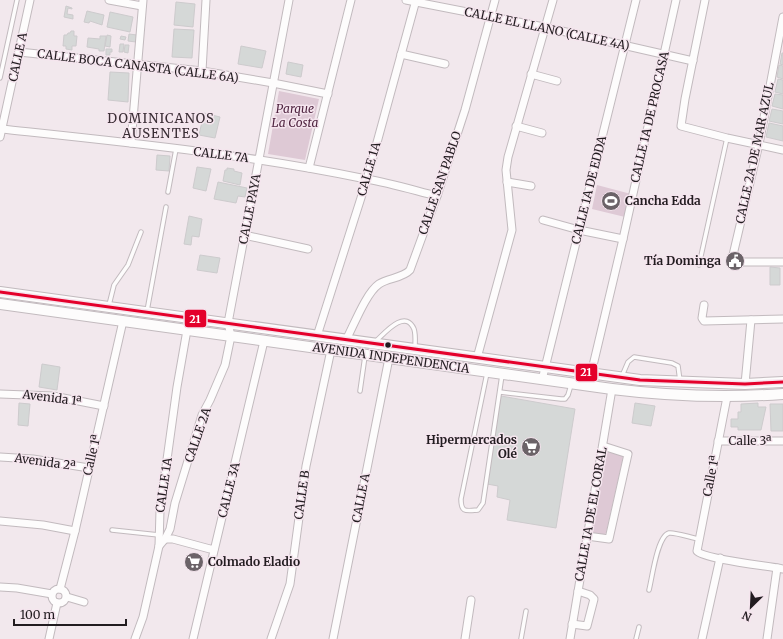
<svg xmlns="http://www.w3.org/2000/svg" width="783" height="639" font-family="Merriweather,serif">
<rect width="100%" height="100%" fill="#f2e8ed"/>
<g fill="#dec9d5">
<path d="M279,91l40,8 -14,61 -37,-6z"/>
<path d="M597,185l34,9 -6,23 -33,-8z"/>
<path d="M606,450l16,5 1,3 -17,75 -2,2h-9l-3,-5z"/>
</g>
<g fill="#d5d8d7" stroke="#cdcbcd">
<path d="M176,2l19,2 -2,23 -19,-2z"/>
<path d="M66,6l6,2v1l-4,-1 -1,6 6,1v4l-9,-2z"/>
<path d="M87,11l17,4 -2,10 -12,-4 -1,2 -5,-1z"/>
<path d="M110,12l23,5 -3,15 -23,-5z"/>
<path d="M174,29l20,1 -2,28 -20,-1z"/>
<path d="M71,31h3v5h3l-1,10h-4v4l-6,-1v-3h-3l1,-11h3l1,-2h2z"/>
<path d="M129,34l8,1 -1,7 -8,-1z"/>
<path d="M107,35l4,1 -1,11 -5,-1z"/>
<path d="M100,36h6l-2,15h-5v-2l-12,-2 1,-9 12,1z"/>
<path d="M121,36l5,1 -1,3 -5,-1z"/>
<path d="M120,44h4l-1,8h-4z"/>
<path d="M125,45h4l-1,8 -4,-1z"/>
<path d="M241,46l25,5 -4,17 -24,-4z"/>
<path d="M106,49h6v3h-2v3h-4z"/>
<path d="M782,53h1v12l-3,-1z"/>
<path d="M288,62l15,3 -2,12 -15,-3z"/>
<path d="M779,65l4,1v13l-6,-2z"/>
<path d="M110,72l19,1 -1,29 -20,-2z"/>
<path d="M778,79l5,1v14l-8,-2z"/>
<path d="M775,94l8,1v14l-11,-3z"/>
<path d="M772,109l11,2v13l-14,-3z"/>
<path d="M204,113l16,4 -5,21 -16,-3z"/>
<path d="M769,123l14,3v15l-17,-4z"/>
<path d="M157,155l13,1 -1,15 -13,-1z"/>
<path d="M197,167l14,2 -5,22 -13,-3z"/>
<path d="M227,168l7,1v2l8,2 -2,12 -17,-4 2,-11h2z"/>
<path d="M218,182l29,6 -2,9 -7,-1 -2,7 -22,-4z"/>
<path d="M189,216l13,3 -3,18 -7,-1 -1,9 -7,-1z"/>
<path d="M200,255l20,3 -3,15 -20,-3z"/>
<path d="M770,267l10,1v17h-10z"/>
<path d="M42,364l18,3 -3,23 -18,-3z"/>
<path d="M501,396l74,13 -19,119 -49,-8 3,-20 -13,-3 1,-11 -11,-2z"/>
<path d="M19,403l11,1 -2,22 -10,-1z"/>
<path d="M635,403l20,3 -4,20 -19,-3z"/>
<path d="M758,403v4h8l-5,23h-23v-3h-7v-8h7v-7h3v-8z"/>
<path d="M770,404h13v27h-12z"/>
</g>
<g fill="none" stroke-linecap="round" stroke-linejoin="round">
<defs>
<g id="lane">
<path d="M0,78l17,-78"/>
<path d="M168,192l8,-43"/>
<path d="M699,265l28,-127"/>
<path d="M109,305l5,-20 14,-20 13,-33"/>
<path d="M147,311l19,-104"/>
<path d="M376,341c8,-7 29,-33 38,-12 2,6 1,14 1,20"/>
<path d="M487,373l-26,126c0,14 5,12 17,11l5,-7 19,-128"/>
<path d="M622,376l6,-14 6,-5 38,6 6,3 2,15"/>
<path d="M360,391l5,-35"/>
<path d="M500,392l61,7h4l3,-4 3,-10"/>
<path d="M112,530l47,5"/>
<path d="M649,590c3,-11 8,-54 20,-57 6,-1 23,5 30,6"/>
<path d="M521,639l5,-28"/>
<path d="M636,639l3,-12"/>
</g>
<g id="street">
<path d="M109,0l33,6"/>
<path d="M406,0l138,27 149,34"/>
<path d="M705,0l-20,99 -4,27 46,12 56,12"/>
<path d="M783,17l-24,127 -26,111 2,6 3,1h45"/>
<path d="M19,52l183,19 71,12 55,11"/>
<path d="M401,54l44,10"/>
<path d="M202,71l4,-71"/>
<path d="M531,74l26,7"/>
<path d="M516,126l26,7"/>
<path d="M2,129c122,13 244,25 364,50 24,4 47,11 71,17"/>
<path d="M0,137l30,-137"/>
<path d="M131,143l12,-143"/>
<path d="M309,168l42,-168"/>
<path d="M507,182l24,4"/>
<path d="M543,220l36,10 44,9"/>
<path d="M244,235l64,14"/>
<path d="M704,305l-2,13 2,3 79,-2"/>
<path d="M317,336l50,-157 49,-179"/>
<path d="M346,340c8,-15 20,-47 33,-56 9,-6 24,-6 31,-14l27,-74 28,-86 30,-110"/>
<path d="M477,358l35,-128 -6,-60 2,-13 45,-157"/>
<path d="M591,374l32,-135 53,-239"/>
<path d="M542,380l94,-380"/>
<path d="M745,384l6,-64"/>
<path d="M0,394l53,2 51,10"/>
<path d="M727,397l-30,154c6,8 72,15 86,18"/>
<path d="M718,441h65"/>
<path d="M0,457l33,2 56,9"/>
<path d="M0,521l43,4 32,6"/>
<path d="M587,536l22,3 19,-85 -25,-8"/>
<path d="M165,539h8l37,10h4"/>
<path d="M159,546l6,-7 5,-10 5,-26 27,-88 8,-15 15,-35 6,-29 -3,-13 61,-323"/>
<path d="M0,587l17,1 35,6"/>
<circle cx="59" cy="596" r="7"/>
<path d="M60,589l15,-58 48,-210"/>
<path d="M67,597l17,5"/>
<path d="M572,624l15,2 7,-27 -4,-4 -12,-4"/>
<path d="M49,639l8,-36"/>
<path d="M135,639l8,-22 16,-71 1,-36 17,-123 10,-57"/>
<path d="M193,639l71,-298"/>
<path d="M271,639l19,-55 16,-118 25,-116"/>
<path d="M333,639l56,-281"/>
<path d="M465,639l6,-39"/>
<path d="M570,639l42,-250"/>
<path d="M702,639l18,-81"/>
<path d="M767,639l10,-71"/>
</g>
<g id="secondary">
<path d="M0,292l640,88 105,4 38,-2"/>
<path d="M0,304l612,85c57,7 114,9 171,5"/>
</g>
</defs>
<use href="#lane" stroke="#c2babe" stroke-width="5.5"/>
<use href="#street" stroke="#c2babe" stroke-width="9"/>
<use href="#secondary" stroke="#c2babe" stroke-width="12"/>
<use href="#lane" stroke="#fdfcfc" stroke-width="3.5"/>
<use href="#street" stroke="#fdfcfc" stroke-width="7"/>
<use href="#secondary" stroke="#fdfcfc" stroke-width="10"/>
<defs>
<path id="bus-1" d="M0,292l640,88 105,4 38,-2"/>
</defs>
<use href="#bus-1" stroke="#f5e5ee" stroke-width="6"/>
<use href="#bus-1" stroke="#e4002b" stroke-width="3"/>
</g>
<defs>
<symbol id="stadium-disc" viewBox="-11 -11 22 22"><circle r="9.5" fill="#6b6368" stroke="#f5e5ee"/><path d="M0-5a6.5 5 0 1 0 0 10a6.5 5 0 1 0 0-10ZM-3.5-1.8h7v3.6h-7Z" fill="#fff"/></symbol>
<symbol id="civic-disc" viewBox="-11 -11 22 22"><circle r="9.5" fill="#6b6368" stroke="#f5e5ee"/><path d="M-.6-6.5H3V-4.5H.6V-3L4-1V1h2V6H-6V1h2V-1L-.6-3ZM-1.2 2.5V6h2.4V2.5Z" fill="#fff"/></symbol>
<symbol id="supermarket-disc" viewBox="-11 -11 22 22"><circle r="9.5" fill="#6b6368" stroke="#f5e5ee"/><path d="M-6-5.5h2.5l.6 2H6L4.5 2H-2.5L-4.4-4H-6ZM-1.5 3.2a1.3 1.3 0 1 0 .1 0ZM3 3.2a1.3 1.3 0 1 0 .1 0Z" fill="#fff"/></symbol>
</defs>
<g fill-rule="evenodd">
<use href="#stadium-disc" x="600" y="190" width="22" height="22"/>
<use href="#civic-disc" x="724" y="250" width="22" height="22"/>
<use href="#supermarket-disc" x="520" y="436" width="22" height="22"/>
<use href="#supermarket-disc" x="183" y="551" width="22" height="22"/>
</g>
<circle fill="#221c20" stroke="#f5e5ee" stroke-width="1.5" cx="388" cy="345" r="3.5"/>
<g text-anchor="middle" stroke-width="3" stroke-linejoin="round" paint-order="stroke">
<g font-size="12" fill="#221c20" stroke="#f5e5ee">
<text transform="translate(547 29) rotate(12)" y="4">CALLE EL LLANO (CALLE 4A)</text>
<text transform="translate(18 57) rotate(-78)" y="4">CALLE A</text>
<text transform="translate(138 66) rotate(7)" y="4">CALLE BOCA CANASTA (CALLE 6A)</text>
<text transform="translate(650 117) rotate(-77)" y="4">CALLE 1A DE PROCASA</text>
<text transform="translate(755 153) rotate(-78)" y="4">CALLE 2A DE MAR AZUL</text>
<text transform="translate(221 155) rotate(7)" y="4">CALLE 7A</text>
<text transform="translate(369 169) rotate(-74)" y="4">CALLE 1A</text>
<text transform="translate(440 183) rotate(-71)" y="4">CALLE SAN PABLO</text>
<text transform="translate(589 190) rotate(-76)" y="4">CALLE 1A DE EDDA</text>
<text transform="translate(250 209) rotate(-79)" y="4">CALLE PAYA</text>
<text transform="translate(391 358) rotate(8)" y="4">AVENIDA INDEPENDENCIA</text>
<text transform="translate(52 398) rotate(7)" y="4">Avenida 1ª</text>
<text transform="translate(198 435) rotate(-71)" y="4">CALLE 2A</text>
<text x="750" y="445">Calle 3ª</text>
<text transform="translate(92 455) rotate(-77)" y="4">Calle 1ª</text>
<text transform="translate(45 462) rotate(8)" y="4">Avenida 2ª</text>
<text transform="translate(711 476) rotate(-79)" y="4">Calle 1ª</text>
<text transform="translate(164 485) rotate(-82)" y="4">CALLE 1A</text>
<text transform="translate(229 490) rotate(-76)" y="4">CALLE 3A</text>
<text transform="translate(302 495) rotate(-82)" y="4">CALLE B</text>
<text transform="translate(361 498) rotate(-79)" y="4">CALLE A</text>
<text transform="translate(591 514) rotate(-80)" y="4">CALLE 1A DE EL CORAL</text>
</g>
<g font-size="12" font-style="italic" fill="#502541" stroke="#f5e5ee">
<text x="295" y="113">Parque<tspan x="295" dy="14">La Costa</tspan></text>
</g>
<g font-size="12" font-weight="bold" fill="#221c20" stroke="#f5e5ee" text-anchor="start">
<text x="625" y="205">Cancha Edda</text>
<text x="721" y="265" text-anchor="end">Tía Dominga</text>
<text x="517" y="444" text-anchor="end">Hipermercados<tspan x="517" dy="14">Olé</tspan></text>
<text x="208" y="566">Colmado Eladio</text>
</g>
<g font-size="13" letter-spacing="1" fill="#392d34" stroke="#f5e5ee">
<text x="161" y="123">DOMINICANOS<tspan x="161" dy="15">AUSENTES</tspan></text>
</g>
</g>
<g stroke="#f5e5ee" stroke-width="1.5">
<rect x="184" y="309" width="23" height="19" rx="4" fill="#e4002b"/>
<rect x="575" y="363" width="23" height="19" rx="4" fill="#e4002b"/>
</g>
<g font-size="11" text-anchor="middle" font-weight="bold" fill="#fff">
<text x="195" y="323">21</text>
<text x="586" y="376">21</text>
</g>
<g transform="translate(751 607) rotate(204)" stroke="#f5e5ee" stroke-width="3" paint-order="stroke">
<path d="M0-3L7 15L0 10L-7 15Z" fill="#221c20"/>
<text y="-6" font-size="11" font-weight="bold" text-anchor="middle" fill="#221c20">N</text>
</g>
<path d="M14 619v6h112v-6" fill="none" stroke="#221c20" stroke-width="2"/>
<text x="20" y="619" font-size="12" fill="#221c20" stroke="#f5e5ee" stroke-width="3" paint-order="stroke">100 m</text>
</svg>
